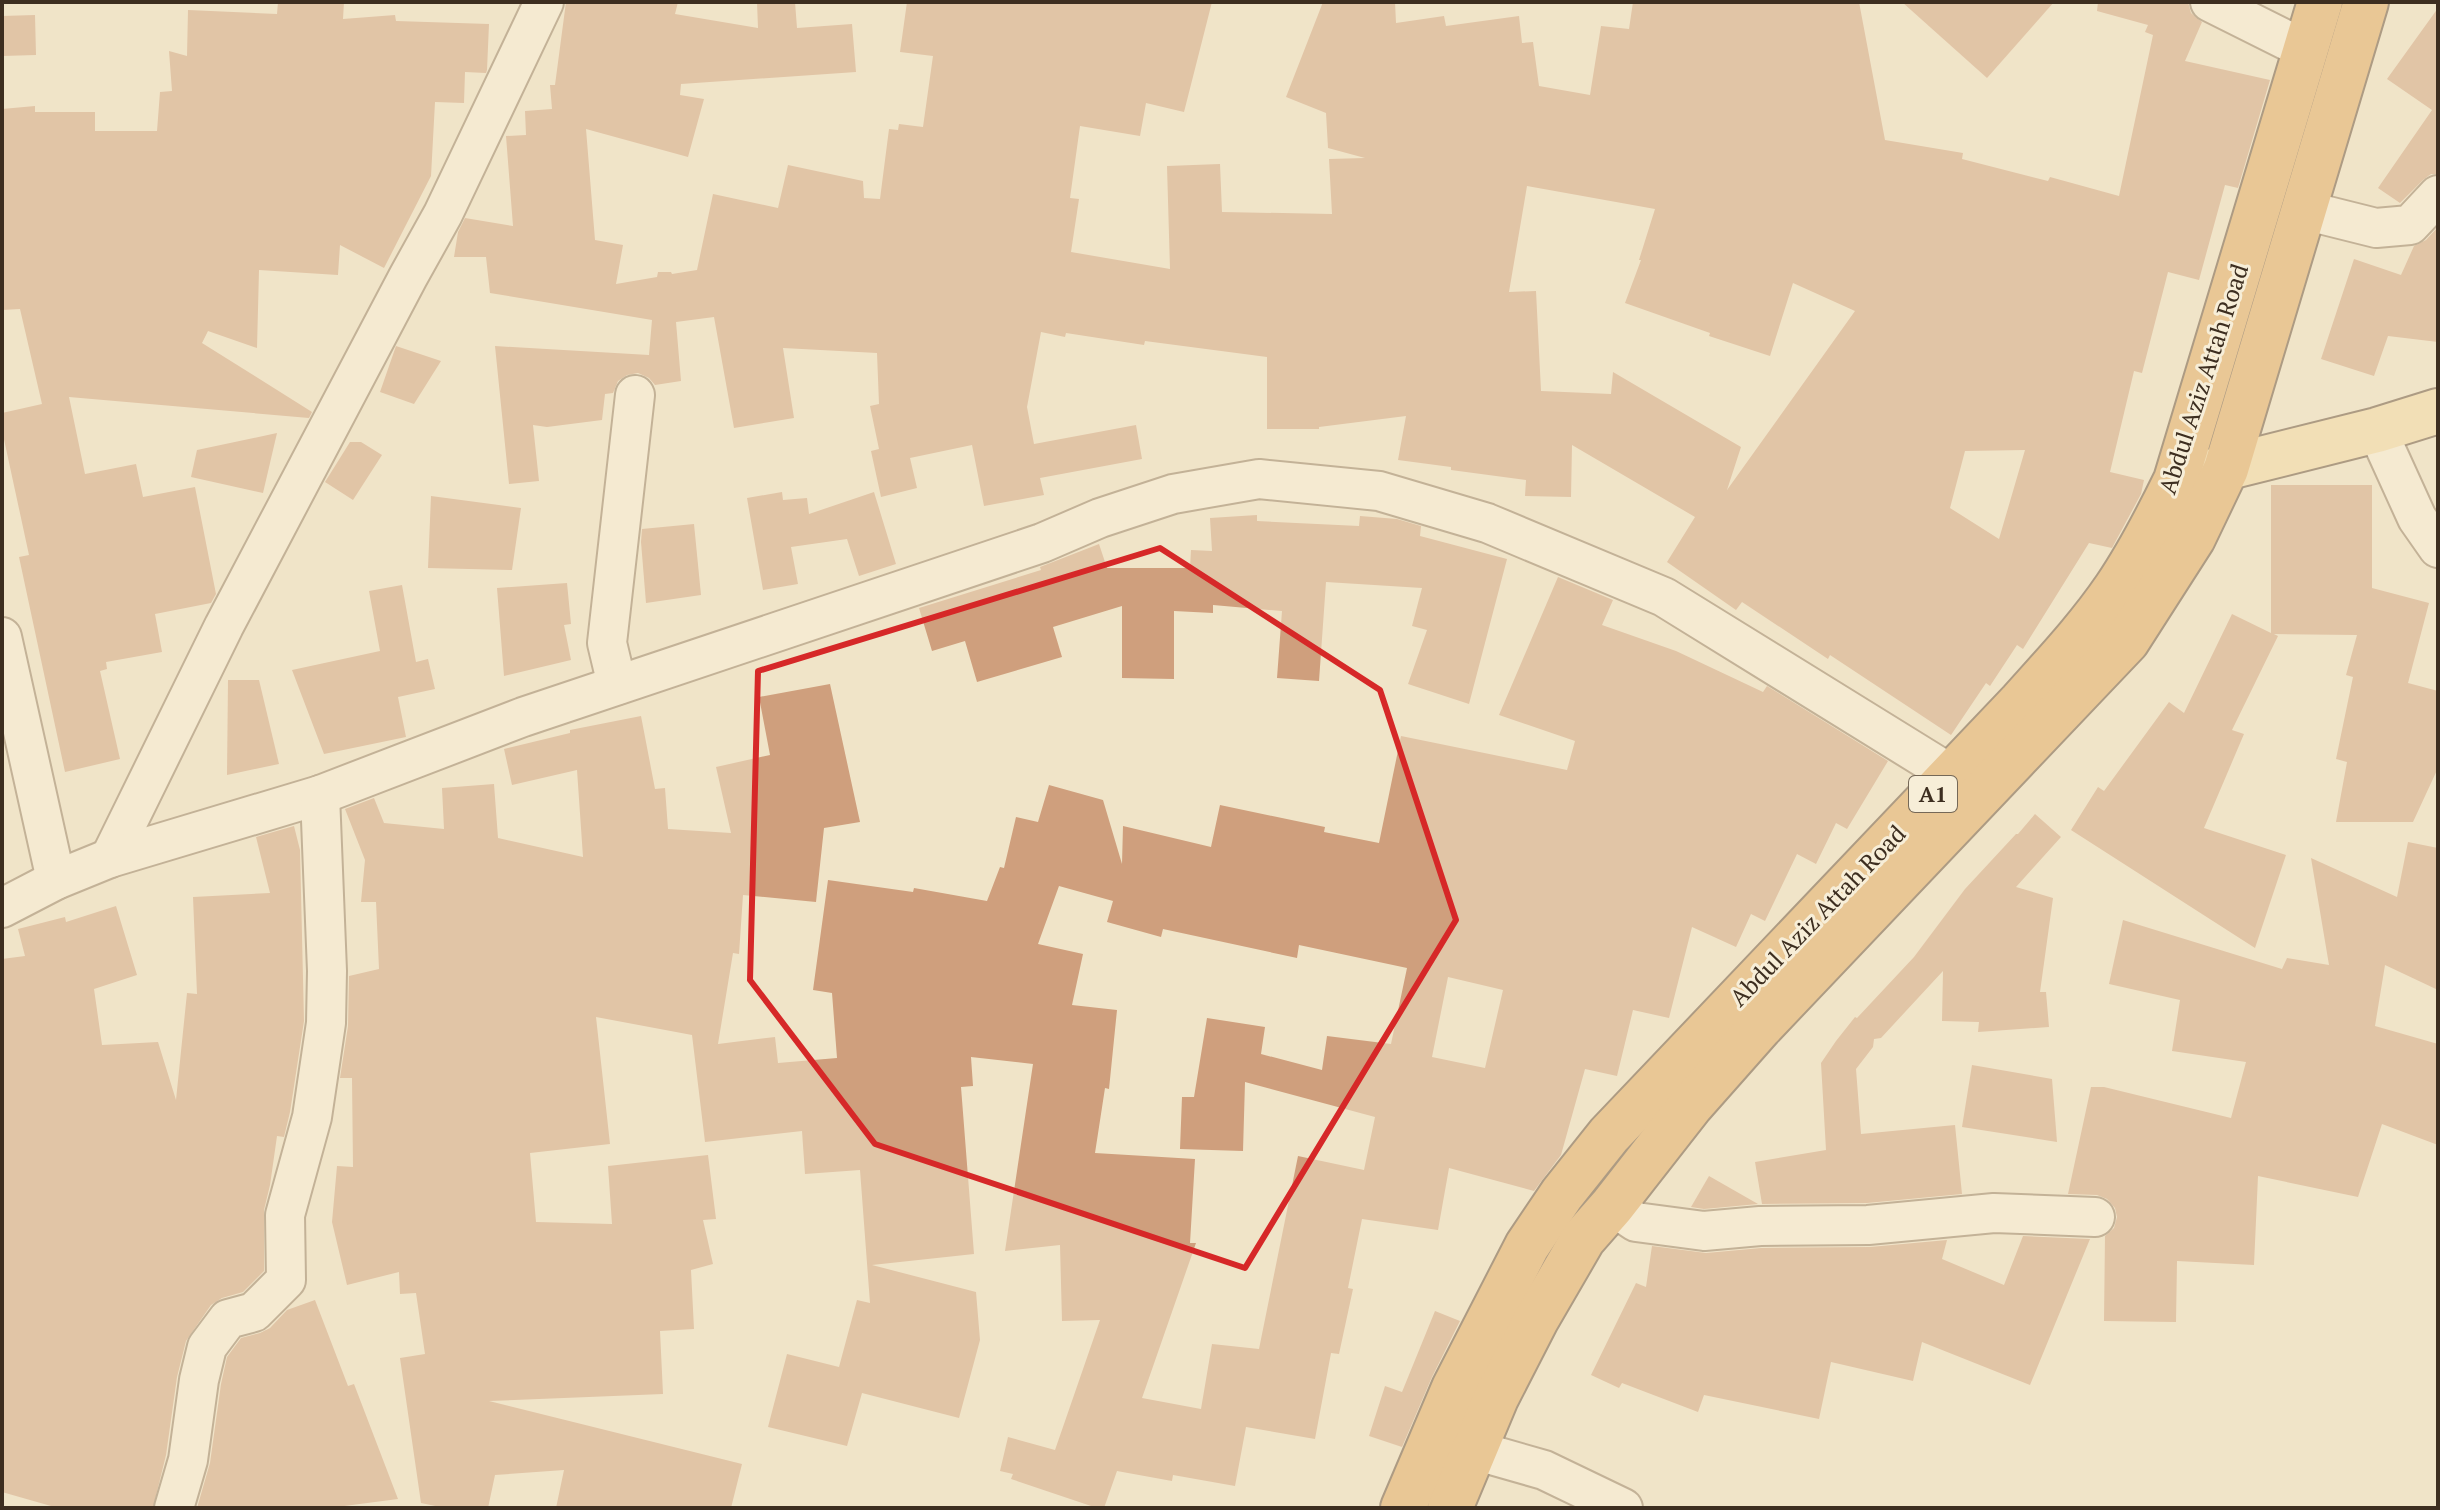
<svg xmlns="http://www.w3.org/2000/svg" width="2440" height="1510" font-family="'PT Serif',serif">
<rect width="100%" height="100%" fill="#f0e4c8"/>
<g fill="#cf9f7d" fill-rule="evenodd">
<path d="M278,2h66l-1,17 52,-4 1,6 93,3 -2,46 -1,3 -21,-1 -1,31 -29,-1 -4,74 -47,92 -44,-23 -2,30 -79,-5 -2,78 -49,-17 -6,12 110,69 -3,6 -240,-21 16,77 51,-10 7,33 52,-10 21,107 -5,9 -56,11 7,38 -56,10 1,7 -7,2 20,88 -55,13 -46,-215 10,-2 -27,-125v-17l40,-9 -22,-95 -18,1v-201l33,-3v6h60v19h62l3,-39 12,-1 -3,-40 18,5 1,-46 89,4z"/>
<path d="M566,2h112l-3,12 83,14 -1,-26h38l2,26 55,-4 4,48 -175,12 -1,11 24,4 -16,58 -102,-28 9,111 28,5 -7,39 41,-7 1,-5h13l1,2 25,-4 16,-76 65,14 10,-43 75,16 1,17 16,1 9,-70 9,1 1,-6 24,3 10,-71 -33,-4 7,-50h305l-28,110 -38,-9 -6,33 -60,-10 -10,72 9,1 -8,53 99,17 -3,-103 53,-2 2,48 110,2 -3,-55 36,-1 -37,-10 -2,-35 -40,-16 37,-95h72l1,21 48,-7 2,10 73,-10 3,27 11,-1 6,44 51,9 11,-69 28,3 4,-27h226l26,138 78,13 -1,6 86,22 2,-4 69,19 34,-161 -8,-3 3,-7 -51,-14 1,-9h90l3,11 11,9 -17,39 85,19 -32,108 -13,-3 -26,95 -31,-8 -26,101 -8,-2 -24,101 34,8 -3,14 -29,54 -23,-5 -66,106 -6,-4 -27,41 -4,-3 -35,52 -121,-80 -2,4 -86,-57 -6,8 -69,-48 28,-45 -123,-72 -1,52 -46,-1 1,-16 -75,-10v-3l-53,-7 8,-44 -87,11v2h-52v-72l-122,-16 -1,4 -78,-12 -1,4 -24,-5 -14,75 7,37 102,-19 6,34 -102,19 4,17 -60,11 -12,-61 -62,13 7,30 -36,9 -10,-46 8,-2 -9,-43 9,-2 -2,-51 -94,-5 11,70 -60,10 -20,-111 -38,5 5,59 -26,4 -6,-7 -11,-5 -11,2 -9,6 -5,12 -8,1 -3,26 -55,7 -14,-2 6,56 -30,3 -14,-138 154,9 3,-35 -162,-27 -4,-36h-32l4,-25 7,-14 48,8 -7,-90 20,-1 -1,-24 27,-2 -2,-24h5zM1527,186l128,23 -16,51h2l-16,43 85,30 -1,3 61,20 23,-73 62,28 -128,179 14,-43 -128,-75 -2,22 -70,-3 -5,-100 -27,1zM2025,450l-26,89 -49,-31 15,-57z"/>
<path d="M1902,2h152l-67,76z"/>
<path d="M2438,8v166h-7l-8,6 -23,23 -22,-15 54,-78 -45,-31z"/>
<path d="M35,15l1,40 -34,1v-40z"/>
<path d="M2438,227v115l-50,-6 -14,40 -53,-17 33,-100 47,16 13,-29 12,-6z"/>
<path d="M396,346l45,15 -27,43 -34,-12z"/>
<path d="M277,433l-14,60 -72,-16 6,-27z"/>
<path d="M350,442h11l21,13 -29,45 -28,-18z"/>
<path d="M2271,485h101v103l57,15 -21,80 30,8v77l-25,54h-77l11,-60 -11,-3 17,-82 -7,-2 11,-40 -83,-1 4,2 -46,94 12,4 -40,94 82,27 -31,93 -184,-118 27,-43 6,4 65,-89 15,11 48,-99 39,19z"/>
<path d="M782,492l1,8 24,-2 2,16 65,-22 22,72 -37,12 -12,-37 -56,8 7,37 -35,6 -16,-92z"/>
<path d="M431,496l90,12 -9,62 -84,-2z"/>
<path d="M1257,515v6l102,5 1,-10 37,3 24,7 -1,10 87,23 -38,145 -61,-20 19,-54 -15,-4 10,-38 -96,-6 -7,99 -42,-3 5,-67 -69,-6v8l-39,-2v68l-52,-1v-72l-69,21 9,30 -85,25 -12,-41 -33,10 -13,-43 122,-38 -1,-3 59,-23 8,24h83l1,-18 21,1 -2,-33z"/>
<path d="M694,524l7,71 -55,8 -5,-61 1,-13z"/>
<path d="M1558,577l55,23 -11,25 74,26 87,41 4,-6 121,75 -41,68 -11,-6 -20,41 -19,-10 -32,67 -14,-7 -15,33 -44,-20 -23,91 -36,-8 -16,66 -32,-7 -24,86 -27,36 -85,-23 -11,62 -76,-11 -14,69 5,1 -14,65 -8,-1 -16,86 -69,-12 -11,59 -62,-11 -1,6 -55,-10 -13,37h-7l-86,-29 2,-5 -13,-3 8,-34 47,13 45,-130 -38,1 -2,-76 -55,6 28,-187 -62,-7 2,29 -12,1 13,167 -102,11 104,27 4,48 -21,78 -97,-25 -15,53 -79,-19 19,-73 52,13 18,-67 13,3 -10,-133 -55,4 -3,-43 -97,11 -13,-107 -96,-18 14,127 -80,9 6,69 76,2 -4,-58 100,-11 8,64 -13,1 10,44 -22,6 3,59 -34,2 3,63 -174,7 253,63 -11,44h-175l8,-38 -69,5 -7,33h-43l-24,-5 -21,-145 25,-4 -9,-61 -16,1 -1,-22 -52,13 -15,-63 5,-56 16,1 -1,-89h-12l8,-52 1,-50 30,-7 -3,-67h-15l4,-42 -20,-51 29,-11 10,25 60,6 -2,-41 52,-4 4,54 85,19 -6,-87 -65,15 -8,-36 66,-16v-3l71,-14 14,73 10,-1 3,41 63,4 -15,-66 54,-12 -11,-58 71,-13 30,138 -36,6 -8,74 -73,-7 -4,59 -6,-1 -15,91 57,-7 3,26 59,-5 -5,-65 -19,-3 15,-110 85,12 1,-4 73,13 13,-34 4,1 12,-51 22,5 11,-37 54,15 19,64 1,-38 88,21 9,-42 105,22 -1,5 55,11 22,-107 166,34 8,-29 -76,-26zM1059,886l54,15 -6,21 54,15 2,-8 134,29 2,-13 108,23 -16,76 -64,-8 -5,34 -61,-16 4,-27 -58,-9 -13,79h-12l-2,52 63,2 2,-69 130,35 -11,53 -66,-14 -39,193 -47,-5 -11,65 -59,-11 54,-155h-6l5,-84 -100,-6 10,-65 4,1 8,-79 -45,-5 11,-51 -45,-10zM1448,977l55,13 -18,78 -53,-11z"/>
<path d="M567,583l4,41 -7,1 7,35 -67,16 -7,-88z"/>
<path d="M402,585l14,77 12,-3 7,30 -37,8 8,40 -82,17 -32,-84 88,-19 -11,-60z"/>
<path d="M228,680h31l20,84 -52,11z"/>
<path d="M2035,814l26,23 -45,50 37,11 -13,94h6l3,35 -71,5 1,-10 -37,-1 1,-50 -62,67 -7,1 -1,8 -17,22 5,65 94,-9 7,69 -95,9 -105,1 -7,-42 71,-12 -5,-87 15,-22 19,-24 2,1 57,-61 51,-68 51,-55h2z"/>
<path d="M294,826l6,24 4,171 -14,91 -6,25 -7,-1 -7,49 -6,25v61l-21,21 -21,6 -11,7 -25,36 -9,36 -11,78 -13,53h-95l-56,-16v-533l23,-3 -7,-27 47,-12 1,5 50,-16 21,69 -43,14 8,56 56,-3 18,58 11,-107 10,1 -4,-97 77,-4 -14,-56z"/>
<path d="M2408,842l30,6v142l-53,-25 -10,61 63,18v101l-56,-21 -24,73 -100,-21 -4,89 -77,-4 -1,61 -72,-1 1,-85 9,-8 3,-11 -2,-9 -8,-9 -10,-4 -29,-1 23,-107h13l127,31 15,-56 -74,-11 8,-51 -71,-16 14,-64 159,49 5,-11 42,7 -18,-107 86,39z"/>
<path d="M1972,1065l80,14 5,63 -95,-15z"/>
<path d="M1709,1176l49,28 -54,5 -13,-2z"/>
<path d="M2023,1236l67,3 -60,146 -108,-43 -9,39 -82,-19 -12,57 -115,-24 -6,17 -76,-29 -3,5 -28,-13 45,-92 10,4 6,-41 54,7 55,-5 109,-1 77,-7 -5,19 62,26z"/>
<path d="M315,1300l33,86 6,-2 44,115 -69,9h-132l13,-45 11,-79 6,-27 14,-19 19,-5 10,-5 17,-18z"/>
<path d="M1435,1311l25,10 -28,56 -30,70 -33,-11 16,-50 17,6z"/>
</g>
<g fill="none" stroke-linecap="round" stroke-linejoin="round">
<defs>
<g id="street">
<path d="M2210,2l94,47"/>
<path d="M2304,210l72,18 34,-3 28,-30"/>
<path d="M2377,430l40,88 21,30"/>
<path d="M2,637l54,243"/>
<path d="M617,685l-10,-42 28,-248"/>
<path d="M110,858l114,-232 184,-349 35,-63 101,-212"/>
<path d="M2,908l54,-28 54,-22 210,-63 203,-78 519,-174 58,-25 73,-24 86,-15 120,12 108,32 177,74 288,178"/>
<path d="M1612,1206l24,16 68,9 56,-5 108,-1 126,-12 101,4"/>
<path d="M1474,1450l70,20 79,38"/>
<path d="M174,1508l14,-48 11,-80 8,-33 21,-28 26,-7 32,-32 -1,-65 27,-98 14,-94 1,-52 -7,-176"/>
</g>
<path id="primary" d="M2193,476l184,-46 61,-19"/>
<g id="highway">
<path d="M1403,1508l51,-120 73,-142 35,-52 47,-59 412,-433c33,-37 67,-73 95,-114 23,-34 42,-71 60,-108l144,-478"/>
<path d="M1450,1508l46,-110 40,-78 47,-81 29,-33 79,-101 69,-78 367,-386 66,-103 33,-69 140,-467"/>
</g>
</defs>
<use href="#street" stroke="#8d765c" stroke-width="42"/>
<use href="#primary" stroke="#5b4430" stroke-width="48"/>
<use href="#highway" stroke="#5b4430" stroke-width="48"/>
<use href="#street" stroke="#faf1dc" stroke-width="38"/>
<use href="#primary" stroke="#f3d9a0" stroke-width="44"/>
<use href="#highway" stroke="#e0a458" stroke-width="44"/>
</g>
<path d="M0 0H2440V1510H0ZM1160,548l220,142 76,230 -211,348 -370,-124 -125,-164 8,-309z" fill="#f0e4c8" fill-opacity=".55" fill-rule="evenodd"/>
<path fill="none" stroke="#d62828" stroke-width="6" stroke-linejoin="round" d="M1160,548l220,142 76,230 -211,348 -370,-124 -125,-164 8,-309z"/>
<g text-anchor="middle" stroke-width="6" stroke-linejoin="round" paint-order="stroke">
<rect fill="#f7eed8" stroke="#756857" stroke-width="2" x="1909" y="776" width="48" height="36" rx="6"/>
<g font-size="22" font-weight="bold" fill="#3d2e20">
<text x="1933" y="802">A1</text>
</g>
<g font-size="24" fill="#3d2e20" stroke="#f7eed8">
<text transform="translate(2204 379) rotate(-72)" y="8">Abdul Aziz Attah Road</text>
<text transform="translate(1818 916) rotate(-46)" y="8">Abdul Aziz Attah Road</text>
</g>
</g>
<rect width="2440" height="1510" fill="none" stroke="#3d2e20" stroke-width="8"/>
</svg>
